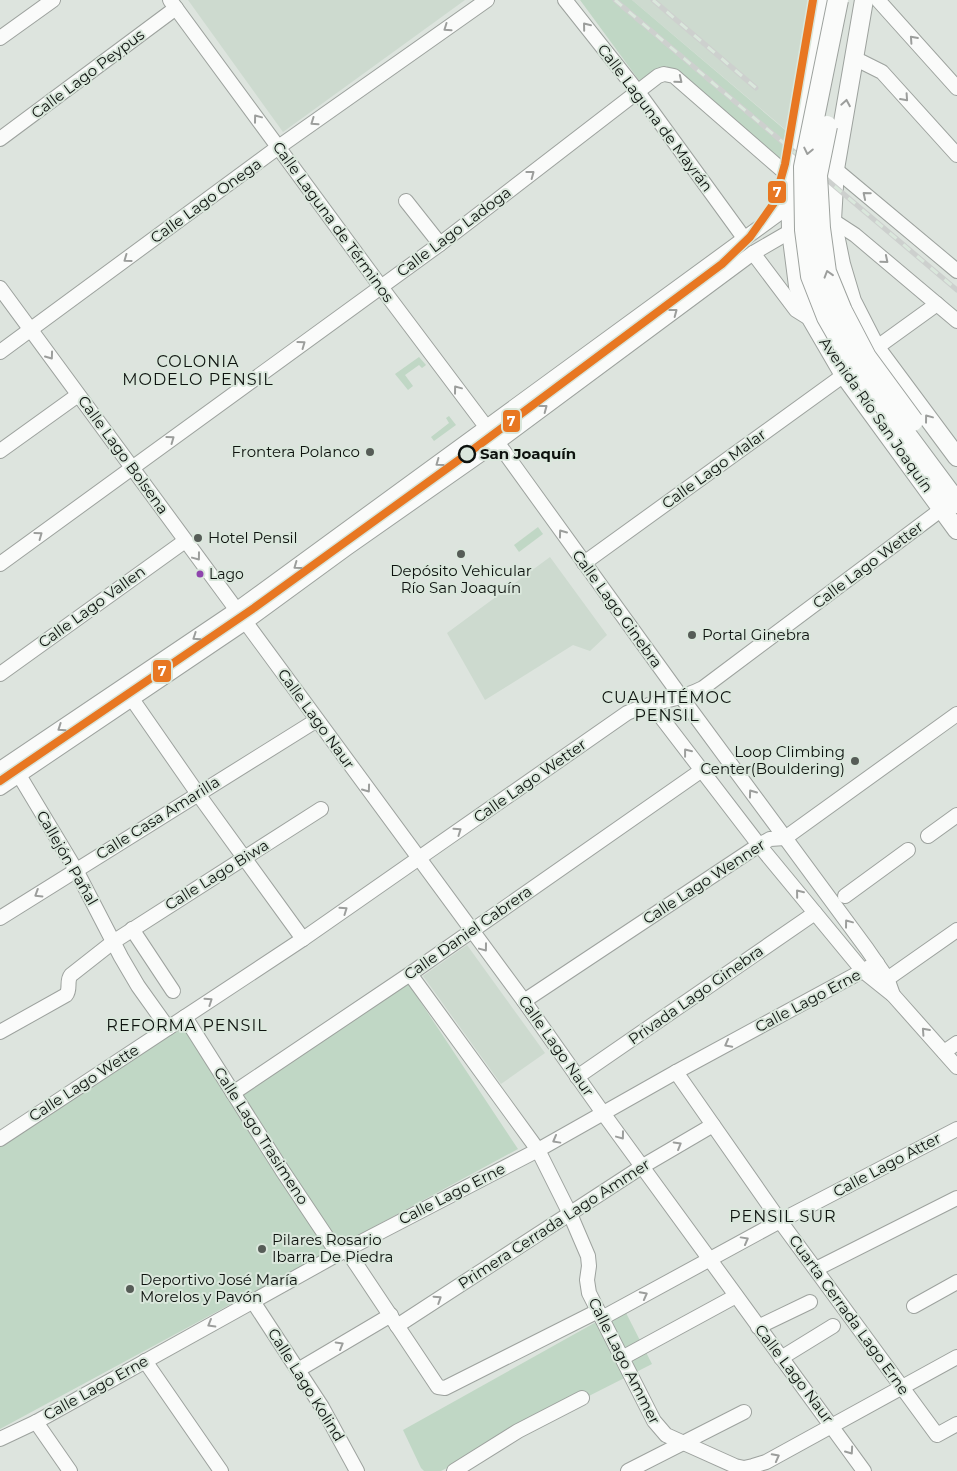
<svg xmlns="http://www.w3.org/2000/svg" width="957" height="1471" font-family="Montserrat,sans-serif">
<rect width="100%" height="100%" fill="#dde4de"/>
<g fill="#cddacf">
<path d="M188,0h277l-182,132z"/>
<path d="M632,0h178l-23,131z"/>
<path d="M550,557l57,78 -17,16 -17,-6 -88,55 -38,-67z"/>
<path d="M467,945l78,108 -44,31 -78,-108z"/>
</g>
<g fill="#c0d7c5">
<path d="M580,0h52l159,135 -6,29 -119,-98 -25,17z"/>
<path d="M419,357l7,8 -4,3 -3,-3 -14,10 8,11 -5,4 -13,-16z"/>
<path d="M449,416l7,9 -22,16 -3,-4 18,-14 -3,-5z"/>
<path d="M538,527l5,7 -24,18 -5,-7z"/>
<path d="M406,980l112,169 -518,280v-288l180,-118 50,77z"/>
<path d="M623,1307l29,57 -211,107h-17l-3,-3 -18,-38z"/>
</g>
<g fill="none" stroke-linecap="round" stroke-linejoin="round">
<defs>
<g id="minor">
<path d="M170,0l211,287 106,141 195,270 185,251 20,29 6,17"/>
<path d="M565,0l73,92 106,146"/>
<path d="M878,0l79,88"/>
<path d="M0,38l53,-38"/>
<path d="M854,58l28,14 75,83"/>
<path d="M0,139l176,-131"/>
<path d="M835,169l122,102"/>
<path d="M406,201l34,43"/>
<path d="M826,221l6,-1 23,15 102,86"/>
<path d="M753,253l43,57 16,10"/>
<path d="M0,288l524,713 79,112 261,358"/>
<path d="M876,348l61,-44"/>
<path d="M0,352l273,-201 214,-151"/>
<path d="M0,451l78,-56"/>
<path d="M584,563l260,-188"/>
<path d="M0,564l440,-320 218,-168 6,-2 10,2 116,101"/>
<path d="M0,674l185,-133"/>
<path d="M132,699l66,95 105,145"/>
<path d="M651,704l108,141 104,126 30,24 64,72"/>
<path d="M0,769l236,-159 553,-404"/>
<path d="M19,775l57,95 45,87 17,29 30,42"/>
<path d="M0,788l246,-166 101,-74 150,-105 256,-190 38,-22 7,-3"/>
<path d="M928,836l29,-21"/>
<path d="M845,896l63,-46"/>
<path d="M0,918l317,-198"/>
<path d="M132,929l41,62"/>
<path d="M410,974l128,176 32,64 18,42 1,10 -2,14 2,13 65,128 12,14 69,31 9,2 9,-2 13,-4 191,-105"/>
<path d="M880,984l77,-54"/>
<path d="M524,1001l235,-156 11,-6 15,-1 172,-124"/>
<path d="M185,1017l97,153 56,84"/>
<path d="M0,1032l66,-37c5,-6 0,-14 5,-20l42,-33 208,-133"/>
<path d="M944,1052l13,-9"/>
<path d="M676,1072l104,149 157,214 20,-11"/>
<path d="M577,1077l238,-164"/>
<path d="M233,1093l177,-119 292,-204"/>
<path d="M0,1139l303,-200 324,-226c25,-12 52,-12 76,-25l239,-179"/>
<path d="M346,1249l92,138 7,1 153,-77"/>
<path d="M816,1269l141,-71"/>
<path d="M252,1300l70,107 35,64"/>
<path d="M914,1306l43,-24"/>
<path d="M602,1318l178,-97 177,-92"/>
<path d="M397,1326l246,-160 70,-41"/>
<path d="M758,1327l52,-25"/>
<path d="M622,1358l114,-62"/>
<path d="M781,1358l52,-32"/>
<path d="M145,1361l76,110"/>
<path d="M298,1370l93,-55"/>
<path d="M36,1422l34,49"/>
<path d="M0,1439l36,-17 302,-168 200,-104 138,-78 201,-109"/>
<path d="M454,1471l64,-40 64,-33"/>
<path d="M628,1471l116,-59"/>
</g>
<g id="major">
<path d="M825,0l-31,140 -4,37 1,54 7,55 14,34 32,55 113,155"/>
<path d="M864,0l-29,169 -3,51 9,44 11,37 24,47 81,109"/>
</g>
<path id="highway" d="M902,429l55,74"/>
</defs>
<use href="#minor" stroke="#9da29e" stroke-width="16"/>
<use href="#major" stroke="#9da29e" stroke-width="20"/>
<use href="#highway" stroke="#9da29e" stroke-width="22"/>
<use href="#minor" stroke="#fafbfa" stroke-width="14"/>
<use href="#major" stroke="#fafbfa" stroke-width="18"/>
<use href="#highway" stroke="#fafbfa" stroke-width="20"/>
<defs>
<g id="rail">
<path d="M615,0l342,290"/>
<path d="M653,0l103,88"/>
</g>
</defs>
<use href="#rail" stroke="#cdd0ce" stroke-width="5"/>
<use href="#rail" stroke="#dae7dc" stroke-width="3" stroke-dasharray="9" stroke-linecap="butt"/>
<defs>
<g id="highway-bridge">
<path d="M838,0l-34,167 1,63 6,46 16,41 28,49 47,63"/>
<path d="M827,126l-10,49 3,53 6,44 16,39 24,46 47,64"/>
</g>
</defs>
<use href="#highway-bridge" stroke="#9da29e" stroke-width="22" stroke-linecap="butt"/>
<use href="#highway-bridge" stroke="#fafbfa" stroke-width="20"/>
<defs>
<path id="metro-1" d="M0,781l254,-173 213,-154 255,-190 28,-27 24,-34 11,-39 28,-164"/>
</defs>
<use href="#metro-1" stroke="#dae7dc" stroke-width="11"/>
<use href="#metro-1" stroke="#e87722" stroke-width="8"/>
</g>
<defs><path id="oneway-chevron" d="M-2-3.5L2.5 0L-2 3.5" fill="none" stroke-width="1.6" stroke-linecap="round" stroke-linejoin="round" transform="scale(1.25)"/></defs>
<g stroke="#9c9e9c">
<use href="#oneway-chevron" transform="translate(586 26) rotate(-129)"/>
<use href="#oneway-chevron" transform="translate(447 28) rotate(145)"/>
<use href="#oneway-chevron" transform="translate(913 39) rotate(-132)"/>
<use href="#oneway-chevron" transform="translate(679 80) rotate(39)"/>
<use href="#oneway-chevron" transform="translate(905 98) rotate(48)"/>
<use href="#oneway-chevron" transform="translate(846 103) rotate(-80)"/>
<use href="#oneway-chevron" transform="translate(257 118) rotate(-127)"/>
<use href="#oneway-chevron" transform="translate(314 122) rotate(145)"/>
<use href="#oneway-chevron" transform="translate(808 151) rotate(102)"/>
<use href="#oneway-chevron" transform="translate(531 174) rotate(-37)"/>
<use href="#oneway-chevron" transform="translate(866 195) rotate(-140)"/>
<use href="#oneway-chevron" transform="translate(127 259) rotate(144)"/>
<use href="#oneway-chevron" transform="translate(885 260) rotate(40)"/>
<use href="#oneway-chevron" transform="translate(828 274) rotate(-107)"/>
<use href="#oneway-chevron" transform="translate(674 312) rotate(-37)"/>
<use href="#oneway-chevron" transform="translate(302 344) rotate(-36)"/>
<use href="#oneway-chevron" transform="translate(50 356) rotate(54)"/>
<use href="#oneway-chevron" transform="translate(457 389) rotate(-127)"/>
<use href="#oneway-chevron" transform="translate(544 408) rotate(-37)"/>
<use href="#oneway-chevron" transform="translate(928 418) rotate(-127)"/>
<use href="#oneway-chevron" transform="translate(171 439) rotate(-36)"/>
<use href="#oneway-chevron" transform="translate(439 463) rotate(144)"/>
<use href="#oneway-chevron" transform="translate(562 533) rotate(-126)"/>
<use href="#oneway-chevron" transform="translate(39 535) rotate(-36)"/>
<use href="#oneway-chevron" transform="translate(197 557) rotate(53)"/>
<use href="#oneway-chevron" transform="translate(297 566) rotate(144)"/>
<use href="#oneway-chevron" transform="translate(196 637) rotate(146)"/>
<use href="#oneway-chevron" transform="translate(61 728) rotate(146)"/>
<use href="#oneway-chevron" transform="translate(687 752) rotate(-128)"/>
<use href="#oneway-chevron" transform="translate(367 789) rotate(54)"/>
<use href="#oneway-chevron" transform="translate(752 793) rotate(-126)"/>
<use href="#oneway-chevron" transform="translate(458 831) rotate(-35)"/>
<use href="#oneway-chevron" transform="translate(799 893) rotate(-129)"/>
<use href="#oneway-chevron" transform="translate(38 894) rotate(148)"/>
<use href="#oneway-chevron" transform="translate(344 910) rotate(-35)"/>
<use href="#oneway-chevron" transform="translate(848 923) rotate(-127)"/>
<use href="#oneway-chevron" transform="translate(484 948) rotate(53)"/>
<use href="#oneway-chevron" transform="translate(209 1001) rotate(-34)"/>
<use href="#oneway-chevron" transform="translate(925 1031) rotate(-132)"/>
<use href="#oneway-chevron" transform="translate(728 1044) rotate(152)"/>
<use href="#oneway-chevron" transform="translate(621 1136) rotate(53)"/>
<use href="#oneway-chevron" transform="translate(556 1140) rotate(151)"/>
<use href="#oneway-chevron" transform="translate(678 1145) rotate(-30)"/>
<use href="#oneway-chevron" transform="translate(745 1240) rotate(-29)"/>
<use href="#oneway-chevron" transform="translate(644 1295) rotate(-28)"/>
<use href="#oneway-chevron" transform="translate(438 1299) rotate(-33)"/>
<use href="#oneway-chevron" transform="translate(211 1324) rotate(150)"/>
<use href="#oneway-chevron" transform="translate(340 1345) rotate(-30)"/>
<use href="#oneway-chevron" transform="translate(850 1451) rotate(55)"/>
<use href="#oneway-chevron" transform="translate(776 1457) rotate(-28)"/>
</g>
<g fill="#565c57" stroke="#dae7dc" stroke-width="2">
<circle cx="370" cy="452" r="5"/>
<circle cx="198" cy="538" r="5"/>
<circle cx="461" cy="554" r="5"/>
<circle cx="692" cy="635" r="5"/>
<circle cx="855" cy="761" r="5"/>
<circle cx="262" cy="1249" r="5"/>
<circle cx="130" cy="1289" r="5"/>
</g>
<circle fill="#dae7dc" stroke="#0e130f" stroke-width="2.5" cx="467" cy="454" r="8"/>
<circle fill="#8e44ad" stroke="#dae7dc" stroke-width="2" cx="200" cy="574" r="4.5"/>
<g text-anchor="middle" stroke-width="4" stroke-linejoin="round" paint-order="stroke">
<g font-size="14" fill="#0e130f" stroke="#dae7dc" text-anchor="start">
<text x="209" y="579">Lago</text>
</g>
<g font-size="15" fill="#0e130f" stroke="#dae7dc">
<text transform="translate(88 74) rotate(-37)" y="5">Calle Lago Peypus</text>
<text transform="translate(655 118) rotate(53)" y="5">Calle Laguna de Mayrán</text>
<text transform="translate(206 201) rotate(-36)" y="5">Calle Lago Onega</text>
<text transform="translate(333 222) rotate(54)" y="5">Calle Laguna de Términos</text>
<text transform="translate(454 232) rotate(-37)" y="5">Calle Lago Ladoga</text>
<text transform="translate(876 415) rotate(55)" y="5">Avenida Río San Joaquín</text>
<text transform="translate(123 455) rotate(54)" y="5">Calle Lago Bolsena</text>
<text transform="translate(714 469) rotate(-36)" y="5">Calle Lago Malar</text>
<text transform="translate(868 565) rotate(-37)" y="5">Calle Lago Wetter</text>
<text transform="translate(92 607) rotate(-36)" y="5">Calle Lago Vallen</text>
<text transform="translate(617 609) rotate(54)" y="5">Calle Lago Ginebra</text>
<text transform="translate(316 719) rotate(54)" y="5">Calle Lago Naur</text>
<text transform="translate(530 781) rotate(-35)" y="5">Calle Lago Wetter</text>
<text transform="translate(158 818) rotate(-32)" y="5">Calle Casa Amarilla</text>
<text transform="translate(67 858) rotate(60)" y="5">Callejón Pañal</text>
<text transform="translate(217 875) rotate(-32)" y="5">Calle Lago Biwa</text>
<text transform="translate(704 882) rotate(-33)" y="5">Calle Lago Wenner</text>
<text transform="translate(468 933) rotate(-35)" y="5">Calle Daniel Cabrera</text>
<text transform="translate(696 995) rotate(-35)" y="5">Privada Lago Ginebra</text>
<text transform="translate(808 1001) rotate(-28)" y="5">Calle Lago Erne</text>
<text transform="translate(556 1046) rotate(55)" y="5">Calle Lago Naur</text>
<text transform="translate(84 1083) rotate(-33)" y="5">Calle Lago Wette</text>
<text transform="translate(261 1136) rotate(57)" y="5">Calle Lago Trasimeno</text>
<text transform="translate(887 1165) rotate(-28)" y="5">Calle Lago Atter</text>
<text transform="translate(452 1194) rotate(-27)" y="5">Calle Lago Erne</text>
<text transform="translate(554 1224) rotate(-33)" y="5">Primera Cerrada Lago Ammer</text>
<text transform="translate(849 1315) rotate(54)" y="5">Cuarta Cerrada Lago Erne</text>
<text transform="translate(624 1361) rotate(63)" y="5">Calle Lago Ammer</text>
<text transform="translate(794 1374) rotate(53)" y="5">Calle Lago Naur</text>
<text transform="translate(306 1385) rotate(58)" y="5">Calle Lago Kolind</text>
<text transform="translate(96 1388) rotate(-29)" y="5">Calle Lago Erne</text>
</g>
<g font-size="15" fill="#0e130f" stroke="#dae7dc" text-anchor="start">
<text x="360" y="457" text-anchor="end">Frontera Polanco</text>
<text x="208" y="543">Hotel Pensil</text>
<text x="461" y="576" text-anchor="middle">Depósito Vehicular<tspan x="461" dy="17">Río San Joaquín</tspan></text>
<text x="702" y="640">Portal Ginebra</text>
<text x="845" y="757" text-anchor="end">Loop Climbing<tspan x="845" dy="17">Center(Bouldering)</tspan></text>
<text x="272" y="1245">Pilares Rosario<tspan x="272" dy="17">Ibarra De Piedra</tspan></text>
<text x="140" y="1285">Deportivo José María<tspan x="140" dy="17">Morelos y Pavón</tspan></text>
</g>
<g font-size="15" font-weight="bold" fill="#0e130f" stroke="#dae7dc" text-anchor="start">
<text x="480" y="459">San Joaquín</text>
</g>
<g font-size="16" letter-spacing="1" fill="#0e130f" stroke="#dae7dc">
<text x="198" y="367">COLONIA<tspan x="198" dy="18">MODELO PENSIL</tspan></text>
<text x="667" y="703">CUAUHTÉMOC<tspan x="667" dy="18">PENSIL</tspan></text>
<text x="187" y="1031">REFORMA PENSIL</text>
<text x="783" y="1222">PENSIL SUR</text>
</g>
</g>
<g stroke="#dae7dc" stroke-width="2">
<rect x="767" y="180" width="20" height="24" rx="5" fill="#e87722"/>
<rect x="502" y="409" width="19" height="24" rx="5" fill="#e87722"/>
<rect x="152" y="659" width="20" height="24" rx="5" fill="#e87722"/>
</g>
<g font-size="14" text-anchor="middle" font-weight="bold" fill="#fff">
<text x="777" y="197">7</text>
<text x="511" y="426">7</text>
<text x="162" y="676">7</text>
</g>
</svg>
